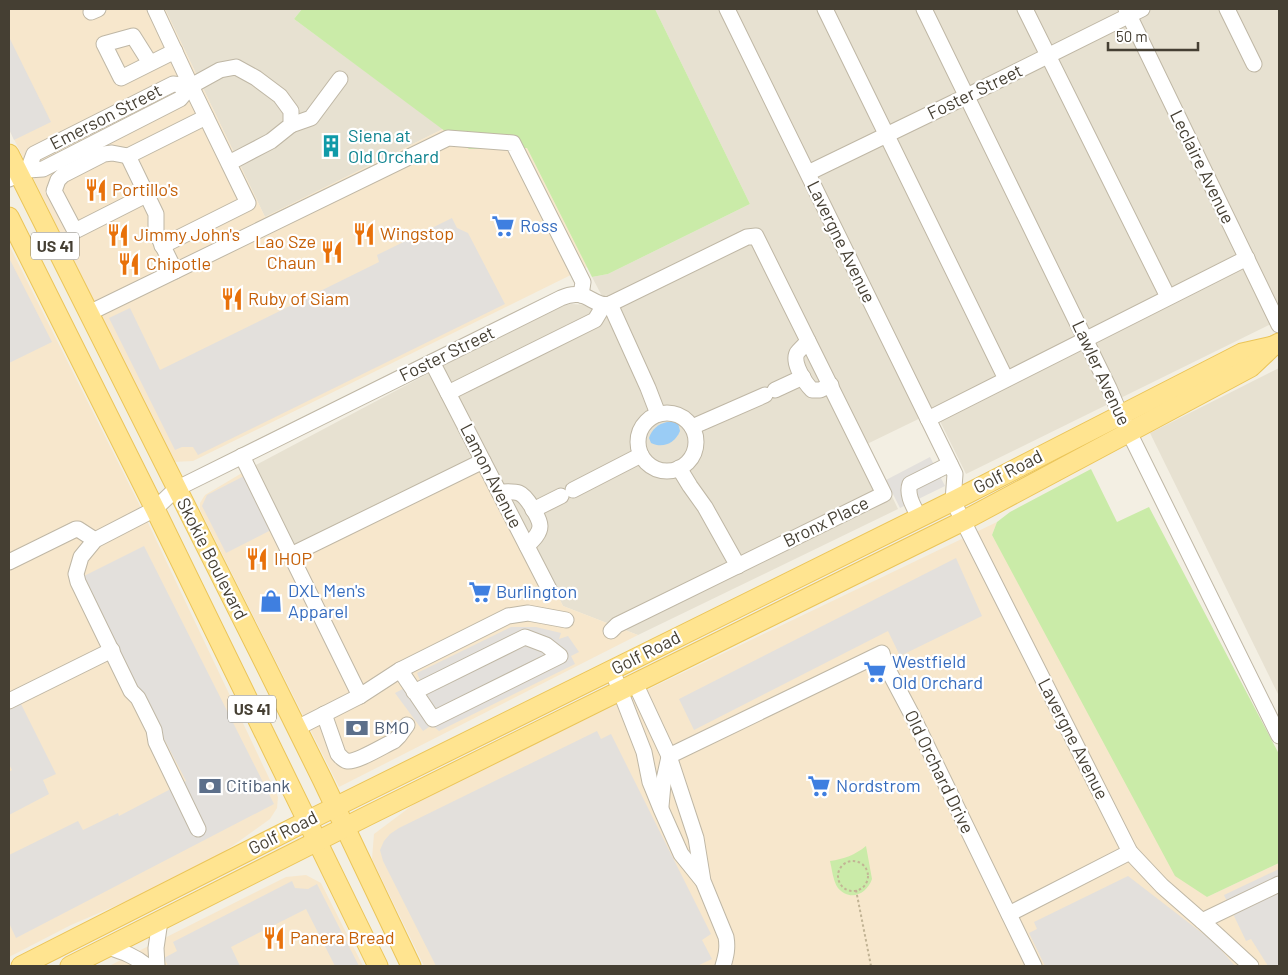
<svg xmlns="http://www.w3.org/2000/svg" width="1288" height="975" font-family="Barlow,sans-serif">
<rect width="100%" height="100%" fill="#f3efe3"/>
<g fill="#e7e1d1">
<path d="M165,9h137l-8,10 149,110 -178,88z"/>
<path d="M655,9h624v311l-313,154 -31,-63 -68,33 31,65 -260,126 -75,-29 -76,-153 -192,100 -43,-86 196,-104 112,-56 11,-3 19,1 13,-7 -11,-21 16,-3 142,-70z"/>
<path d="M1279,368v328l-129,-263z"/>
</g>
<g fill="#f7e7cc">
<path d="M9,9h156l100,208 178,-88 26,20 58,-1 60,119 -394,194 -20,1 -164,-333z"/>
<path d="M9,245l131,261 138,291 -1,11 -7,11 -32,23 -37,25 -37,18 -93,40 -62,32z"/>
<path d="M487,453l76,153 75,29 -299,152 -139,-277v-7l5,-8 47,-28 43,85z"/>
<path d="M997,522l-5,13 215,362 72,-34v103h-855l-52,-107 2,-25 48,-36z"/>
<path d="M306,875l15,8 42,83h-254l177,-89z"/>
</g>
<g fill="#caeba8">
<path d="M302,9h353l95,195 -142,70 -16,3 -65,-129 -58,1 -175,-130z"/>
<path d="M1091,469l26,53 32,-15 130,247v109l-72,34 -32,-21 -183,-341 5,-13 13,-10z"/>
<path d="M866,846l6,33c-5,15 -22,23 -34,9 -5,-7 -6,-19 -8,-27 14,-2 25,-6 36,-15z"/>
</g>
<g fill="#e3e0dc">
<path d="M9,37l42,85 -37,18 -5,-11z"/>
<path d="M452,218l5,10 11,5 37,71 -307,151 -5,-8h-11l-7,3 -66,-132 21,-10 30,62 219,-108 -2,-7z"/>
<path d="M9,258l43,84 -43,21z"/>
<path d="M930,457l15,29 -45,22 -14,-28z"/>
<path d="M246,475l27,54 -47,24 -24,-47 5,-11z"/>
<path d="M144,546l130,258 -258,134 -7,-15v-68l69,-34 5,9 35,-17 1,3 67,-35 -106,-203z"/>
<path d="M956,558l26,58 -82,40 -12,-25 -194,99 -15,-31z"/>
<path d="M511,627h25l25,6 -2,6 9,-3 11,16 -8,4 4,8 -136,67 -7,-6 -9,6 -28,-38 25,-13 -3,-7z"/>
<path d="M21,704l35,70 -13,6 6,14 -40,21v-43l3,-2 -3,-6v-54z"/>
<path d="M597,731l4,8 10,-5 100,200 -9,6 10,19 -15,7h-261l-53,-105 -3,-11 4,-9 6,-7 9,-6z"/>
<path d="M1279,869v97h-11l-17,-27 -5,2 -22,-46z"/>
<path d="M1128,876l87,67 20,23h-190l-16,-33 8,-4 -3,-7z"/>
<path d="M292,881l3,7 13,1 9,-5 42,82h-24l-29,-57 -75,38 9,19h-72l-4,-8 13,-7 -4,-9z"/>
</g>
<path fill="#9accf5" d="M667,422h6l5,1 2,8c-5,12 -17,18 -29,12l-2,-5c3,-9 9,-14 18,-16z"/>
<g fill="none" stroke-linecap="round" stroke-linejoin="round">
<defs>
<g id="minor">
<path d="M155,9l36,77 57,117 -86,43"/>
<path d="M727,9l228,465 -2,27 177,351 32,34 40,35 49,45"/>
<path d="M825,9l181,370"/>
<path d="M924,9l185,379 11,26 159,322"/>
<path d="M1025,9l143,288"/>
<path d="M1126,9l153,316"/>
<path d="M1227,9l27,55"/>
<path d="M91,12l7,-3"/>
<path d="M150,63l-17,-27 -29,8 17,34 54,-27"/>
<path d="M291,125l20,-7 29,-39"/>
<path d="M128,156l-16,-3 -8,1 -41,21 -5,5 -4,11 21,40 71,-36"/>
<path d="M28,170l6,-16 139,-70 18,2"/>
<path d="M808,173l159,-77 175,-87"/>
<path d="M9,179l19,-9 15,-1 137,-70 11,-13 29,-16 16,-3 20,11 24,18 11,15v14l-20,16 -42,22"/>
<path d="M175,271l-19,-39v-18l-28,-58 78,-39"/>
<path d="M610,304l38,84 10,26"/>
<path d="M89,313l359,-175 65,5 70,139 -2,13"/>
<path d="M808,341c-3,4 -8,8 -11,12 -5,10 8,30 15,37h8l11,-5"/>
<path d="M432,362l118,229"/>
<path d="M775,390l28,-13"/>
<path d="M448,393l147,-73 9,-15"/>
<circle cx="667" cy="442" r="29"/>
<path d="M928,419l319,-161"/>
<path d="M692,427l73,-32"/>
<path d="M242,456l118,240"/>
<path d="M679,468l11,18 15,21 33,59"/>
<path d="M573,490l68,-35"/>
<path d="M499,492c6,0 15,-1 20,1 8,3 21,26 21,33 0,8 -8,15 -13,20"/>
<path d="M533,510l28,-14"/>
<path d="M919,517c-5,-10 -13,-22 -9,-33l40,-20"/>
<path d="M291,555l192,-94"/>
<path d="M9,562l67,-33h2l17,11"/>
<path d="M400,670l33,49 127,-63 -14,-11 -21,-8 -111,55"/>
<path d="M612,670l32,82 6,30 11,27 20,45 21,26"/>
<path d="M635,683l34,73 27,82 7,43 23,56c2,11 0,19 -3,29"/>
<path d="M9,701l103,-51"/>
<path d="M324,714l14,40c3,3 5,6 9,7 9,2 38,-16 47,-20l5,-5 8,-11"/>
<path d="M297,728l63,-32 40,-26 108,-54 20,-3 38,7"/>
<path d="M669,756l213,-103 3,11 27,51 122,251"/>
<path d="M661,806l2,-22 6,-27"/>
<path d="M198,829l-42,-87 -2,-12 -16,-32 -7,-7 -53,-109 -2,-8 5,-17 14,-17 60,-31 21,-20 385,-191c26,-12 31,10 49,6l137,-67 9,-1 128,258 -267,131 -6,6"/>
<path d="M1009,914l121,-62"/>
<path d="M1202,921l77,-37"/>
<path d="M108,947c15,5 27,9 39,19"/>
<path d="M157,966l-1,-18 4,-27"/>
</g>
<g id="major">
<path d="M9,154l249,496 64,129 89,187"/>
<path d="M9,217l146,292 223,457"/>
<path d="M21,966l286,-145 646,-320 289,-148 31,-7 6,-3"/>
<path d="M70,966l297,-150 596,-295 288,-154 22,-21"/>
</g>
</defs>
<use href="#minor" stroke="#bfb7a5" stroke-width="17"/>
<use href="#major" stroke="#ebc559" stroke-width="21"/>
<g stroke="#c2b495" stroke-width="2" stroke-dasharray="2.5 2.5" stroke-linecap="butt">
<circle cx="853" cy="876" r="15"/>
<path d="M856,890l15,76"/>
</g>
<use href="#minor" stroke="#fff" stroke-width="15"/>
<use href="#major" stroke="#ffe490" stroke-width="19"/>
</g>
<defs>
<symbol id="building-bare" viewBox="-9 -9 18 18"><path d="M-4-6H4V6H1V3H-1V6H-4ZM-2.5-4.3h1.7v1.8h-1.7ZM.8-4.3h1.7v1.8H.8ZM-2.5-1h1.7V.8h-1.7ZM.8-1h1.7V.8H.8Z" fill="#0f9aa8" stroke="#fff" stroke-width="2.5" paint-order="stroke"/></symbol>
<symbol id="restaurant-bare" viewBox="-9 -9 18 18"><path d="M-5-6h1v4h1v-4h1v4h1v-4h1v5L-1.5 .5V6h-2V.5L-5-1ZM5-6V6H3V1.5H1.5Q1.5-4 5-6Z" fill="#e8710a" stroke="#fff" stroke-width="2.5" paint-order="stroke"/></symbol>
<symbol id="supermarket-bare" viewBox="-9 -9 18 18"><path d="M-6-5.5h2.5l.6 2H6L4.5 2H-2.5L-4.4-4H-6ZM-1.5 3.2a1.3 1.3 0 1 0 .1 0ZM3 3.2a1.3 1.3 0 1 0 .1 0Z" fill="#3f7fe0" stroke="#fff" stroke-width="2.5" paint-order="stroke"/></symbol>
<symbol id="shop-bare" viewBox="-9 -9 18 18"><path d="M-5-2.5h2.3a2.7 3.5 0 0 1 5.4 0H5L5.5 6h-11ZM-1.5-2.5h3a1.5 2.3 0 0 0-3 0Z" fill="#3f7fe0" stroke="#fff" stroke-width="2.5" paint-order="stroke"/></symbol>
<symbol id="bank-bare" viewBox="-9 -9 18 18"><path d="M-6-4H6V4H-6ZM0-2.3a2.3 2.3 0 1 0 0 4.6a2.3 2.3 0 1 0 0-4.6Z" fill="#5c6f8a" stroke="#fff" stroke-width="2.5" paint-order="stroke"/></symbol>
</defs>
<g fill-rule="evenodd">
<use href="#building-bare" x="315" y="130" width="32" height="32"/>
<use href="#restaurant-bare" x="80" y="174" width="32" height="32"/>
<use href="#supermarket-bare" x="487" y="210" width="32" height="32"/>
<use href="#restaurant-bare" x="348" y="218" width="32" height="32"/>
<use href="#restaurant-bare" x="102" y="219" width="32" height="32"/>
<use href="#restaurant-bare" x="316" y="236" width="32" height="32"/>
<use href="#restaurant-bare" x="113" y="248" width="32" height="32"/>
<use href="#restaurant-bare" x="216" y="283" width="32" height="32"/>
<use href="#restaurant-bare" x="241" y="543" width="32" height="32"/>
<use href="#supermarket-bare" x="464" y="576" width="32" height="32"/>
<use href="#shop-bare" x="255" y="585" width="32" height="32"/>
<use href="#supermarket-bare" x="859" y="656" width="32" height="32"/>
<use href="#bank-bare" x="341" y="712" width="32" height="32"/>
<use href="#bank-bare" x="194" y="770" width="32" height="32"/>
<use href="#supermarket-bare" x="803" y="770" width="32" height="32"/>
<use href="#restaurant-bare" x="258" y="922" width="32" height="32"/>
</g>
<g text-anchor="middle" stroke-width="4.5" stroke-linejoin="round" paint-order="stroke">
<g fill="#fff" stroke="#7d7970" stroke-width="1">
<rect x="31" y="232.5" width="48" height="27" rx="4"/>
<rect x="228" y="695.5" width="48" height="27" rx="4"/>
</g>
<g font-size="16" font-weight="bold" fill="#453f33">
<text x="55" y="252">US 41</text>
<text x="252" y="715">US 41</text>
</g>
<g font-size="18" fill="#453f33" stroke="#fff">
<text transform="translate(975 92) rotate(-26)" y="6">Foster Street</text>
<text transform="translate(106 117) rotate(-27)" y="6">Emerson Street</text>
<text transform="translate(1202 167) rotate(64)" y="6">Leclaire Avenue</text>
<text transform="translate(841 242) rotate(64)" y="6">Lavergne Avenue</text>
<text transform="translate(447 354) rotate(-26)" y="6">Foster Street</text>
<text transform="translate(1101 373) rotate(65)" y="6">Lawler Avenue</text>
<text transform="translate(1008 472) rotate(-27)" y="6">Golf Road</text>
<text transform="translate(491 476) rotate(63)" y="6">Lamon Avenue</text>
<text transform="translate(826 522) rotate(-26)" y="6">Bronx Place</text>
<text transform="translate(212 559) rotate(63)" y="6">Skokie Boulevard</text>
<text transform="translate(646 653) rotate(-27)" y="6">Golf Road</text>
<text transform="translate(1073 739) rotate(63)" y="6">Lavergne Avenue</text>
<text transform="translate(939 772) rotate(64)" y="6">Old Orchard Drive</text>
<text transform="translate(283 833) rotate(-27)" y="6">Golf Road</text>
</g>
<g font-size="18" fill="#0d838f" stroke="#fff" text-anchor="start">
<text x="348" y="142">Siena at<tspan x="348" dy="21">Old Orchard</tspan></text>
</g>
<g font-size="18" fill="#c56008" stroke="#fff" text-anchor="start">
<text x="112" y="196">Portillo's</text>
<text x="380" y="240">Wingstop</text>
<text x="134" y="241">Jimmy John's</text>
<text x="316" y="248" text-anchor="end">Lao Sze<tspan x="316" dy="21">Chaun</tspan></text>
<text x="146" y="270">Chipotle</text>
<text x="248" y="305">Ruby of Siam</text>
<text x="274" y="565">IHOP</text>
<text x="290" y="944">Panera Bread</text>
</g>
<g font-size="18" fill="#366cbe" stroke="#fff" text-anchor="start">
<text x="520" y="232">Ross</text>
<text x="288" y="597">DXL Men's<tspan x="288" dy="21">Apparel</tspan></text>
<text x="496" y="598">Burlington</text>
<text x="892" y="668">Westfield<tspan x="892" dy="21">Old Orchard</tspan></text>
<text x="836" y="792">Nordstrom</text>
</g>
<g font-size="18" fill="#4e5e75" stroke="#fff" text-anchor="start">
<text x="374" y="734">BMO</text>
<text x="226" y="792">Citibank</text>
</g>
</g>
<rect width="1288" height="975" fill="none" stroke="#453f33" stroke-width="20"/>
<path d="M1108 42v8h90v-8" fill="none" stroke="#453f33" stroke-width="2.5"/>
<text x="1116" y="42" font-size="15" fill="#453f33" stroke="#ffffff" stroke-width="4" paint-order="stroke">50 m</text>
</svg>
